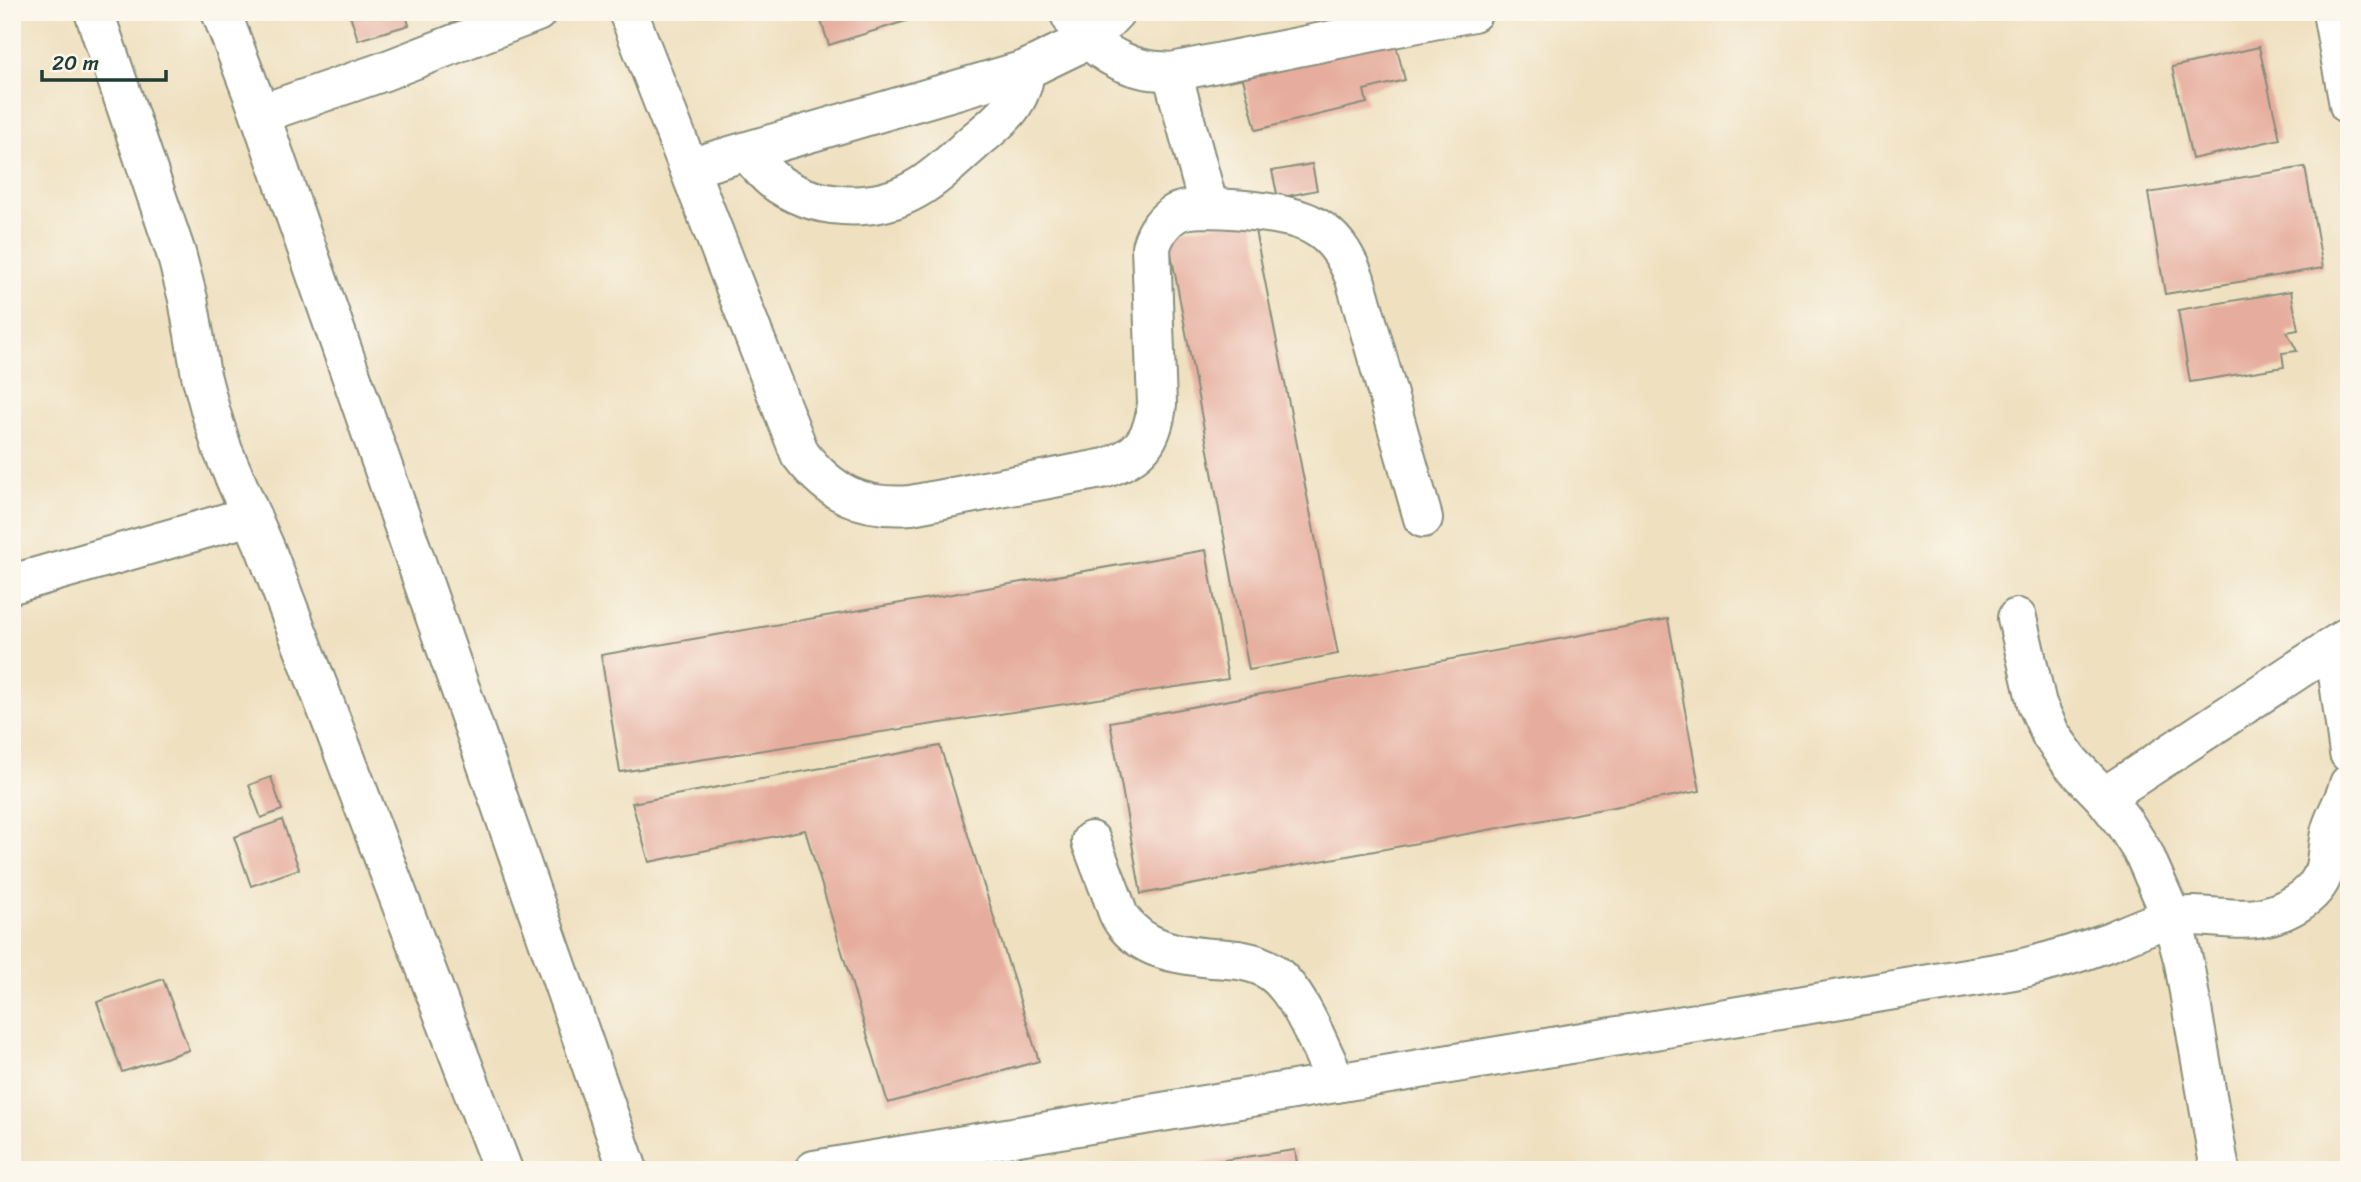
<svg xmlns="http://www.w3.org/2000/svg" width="2361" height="1182" font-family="Sriracha,sans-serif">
<rect width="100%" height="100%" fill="#fbf7ec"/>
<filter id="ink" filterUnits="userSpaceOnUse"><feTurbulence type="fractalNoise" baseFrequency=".0143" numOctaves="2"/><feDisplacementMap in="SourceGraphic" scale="14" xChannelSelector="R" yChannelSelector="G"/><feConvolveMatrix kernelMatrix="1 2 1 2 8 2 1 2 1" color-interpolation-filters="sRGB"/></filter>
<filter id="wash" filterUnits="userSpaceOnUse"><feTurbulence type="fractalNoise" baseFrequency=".00686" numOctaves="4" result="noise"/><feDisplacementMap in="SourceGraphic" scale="28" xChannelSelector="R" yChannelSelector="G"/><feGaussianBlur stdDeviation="1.57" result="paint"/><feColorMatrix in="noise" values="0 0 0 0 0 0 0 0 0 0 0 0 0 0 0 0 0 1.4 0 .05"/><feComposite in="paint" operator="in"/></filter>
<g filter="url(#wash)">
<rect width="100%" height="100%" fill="#efe0c0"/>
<g id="blocks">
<g fill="#e6ad9e">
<path d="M349,12h56l4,13 -51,15z"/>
<path d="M818,12h92l2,7 -83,26z"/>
<path d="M1394,37l11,43 -41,10 3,13 -111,27 -14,-55z"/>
<path d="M2259,47l21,92 -88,20 -20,-92z"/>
<path d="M1312,164l5,26 -39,8 -6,-27z"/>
<path d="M2305,167l18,101 -158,26 -17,-101z"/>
<path d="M1253,220l85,434 -89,16 -82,-439z"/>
<path d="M2291,291l7,39 -11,2 10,19 -15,2 2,14 -94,15 -12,-72z"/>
<path d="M1206,550l22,129 -608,93 -19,-117z"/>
<path d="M1668,619l32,172 -559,103 -31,-172z"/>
<path d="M940,746l99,315 -151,42 -83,-273 -156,32 -17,-59z"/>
<path d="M271,777l11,33 -21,8 -12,-33z"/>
<path d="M282,820l17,49 -48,17 -17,-49z"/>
<path d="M163,979l26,71 -67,22 -25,-70z"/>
<path d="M1295,1150l3,20h-131v-2z"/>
</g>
</g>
</g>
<g filter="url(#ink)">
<use href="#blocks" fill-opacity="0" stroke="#878e7a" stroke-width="2"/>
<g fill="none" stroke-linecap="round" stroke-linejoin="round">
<defs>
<g id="minor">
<path d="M94,12l82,241 12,46 13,76 10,38 12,38 43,99 237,620"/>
<path d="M221,12l39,102 368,1056"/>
<path d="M628,12l172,442c30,39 61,55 111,51l195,-37c34,-12 47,-28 51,-64l-6,-157c4,-14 11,-26 25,-34 21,-11 104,-1 127,8 7,2 13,6 19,10 17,12 26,30 33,48l68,239"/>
<path d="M1069,12c12,28 46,51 75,57 9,2 19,2 28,3l301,-60"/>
<path d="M2332,12l17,93"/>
<path d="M1172,72l37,136"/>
<path d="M260,114l122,-42 155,-60"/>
<path d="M747,152c8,9 16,20 26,28 39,30 100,34 143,9 21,-12 39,-30 58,-47 25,-21 48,-37 51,-72"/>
<path d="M689,168l336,-98 64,-31 26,-27"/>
<path d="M12,584l238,-68"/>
<path d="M2017,618l20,86 14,31 20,28 33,34 21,27 19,30 28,64 12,45 36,207"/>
<path d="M2334,646l15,107"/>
<path d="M2104,797l245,-161"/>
<path d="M1091,841c7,18 14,37 21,55 3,7 5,18 10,24 20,30 57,35 90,38 21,1 44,2 61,15 28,21 48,78 64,110"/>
<path d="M814,1170l1200,-200c33,-7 65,-17 97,-29 20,-8 40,-18 60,-23 29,-6 58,4 86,0 26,-4 59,-20 67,-47 4,-14 3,-28 7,-42 5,-16 14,-29 18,-45"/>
</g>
</defs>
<use href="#minor" stroke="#878e7a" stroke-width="42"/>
<use href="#minor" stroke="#fff" stroke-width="38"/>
</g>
</g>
<rect width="2361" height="1182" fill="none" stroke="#fbf7ec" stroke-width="42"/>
<path d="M42 70v10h124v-10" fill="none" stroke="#1f3d34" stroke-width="3.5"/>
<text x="52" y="70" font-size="21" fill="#1f3d34" stroke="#fbf7ec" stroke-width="5" paint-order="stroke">20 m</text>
</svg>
